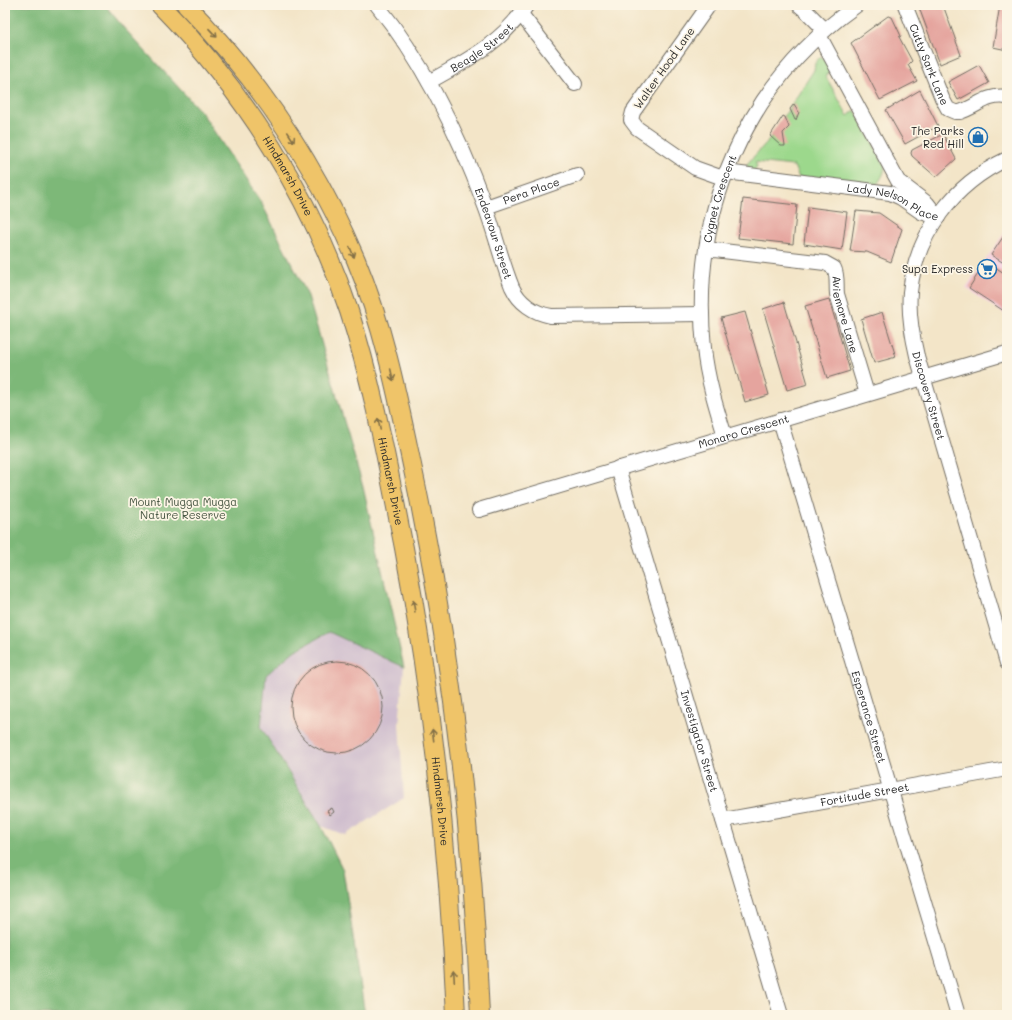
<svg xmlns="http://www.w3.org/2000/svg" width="1012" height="1020" font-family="Mali,sans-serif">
<rect width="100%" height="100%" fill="#fcf5e5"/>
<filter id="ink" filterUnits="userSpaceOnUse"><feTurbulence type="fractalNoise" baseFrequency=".025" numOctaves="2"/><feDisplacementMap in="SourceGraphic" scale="8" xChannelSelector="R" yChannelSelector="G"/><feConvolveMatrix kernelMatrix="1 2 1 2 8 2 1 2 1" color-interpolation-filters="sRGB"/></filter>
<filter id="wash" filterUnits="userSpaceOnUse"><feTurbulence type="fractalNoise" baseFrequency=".012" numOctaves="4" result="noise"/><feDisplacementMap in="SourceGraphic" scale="16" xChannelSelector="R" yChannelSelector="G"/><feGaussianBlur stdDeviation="0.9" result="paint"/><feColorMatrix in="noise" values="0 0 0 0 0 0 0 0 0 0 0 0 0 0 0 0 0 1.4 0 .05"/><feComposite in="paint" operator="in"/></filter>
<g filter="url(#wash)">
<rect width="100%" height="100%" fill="#f3e5c8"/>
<path fill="#f3cfde" d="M1007,229v87l-41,-28z"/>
<path fill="#cfbdce" d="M329,632l75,35 -5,57 5,74 -59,37 -24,-9 -60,-99 5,-52 28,-24z"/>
<path fill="#9cd88c" stroke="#64825c" d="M821,56l11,11 -6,10 22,39 7,-6 30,56c-1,9 -4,13 -9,19l-77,-7 -5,-12 -39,-4 2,4 -3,5 -8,-3 1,-4 21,-23 46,-71 1,-7z"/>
<path fill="#7db878" stroke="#547252" d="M5,5h100l18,22 79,86 60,91 46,92 55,191 41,180 -75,-35 -35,19 -28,24 -5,52 60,99 22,44 22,145h-360z"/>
<g id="blocks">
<g fill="#e5a49e">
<path d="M918,5h25l18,50 -21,9z"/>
<path d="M1000,5h7v45l-14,-3z"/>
<path d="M888,16l4,1 9,19 -2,1 13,24 -4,4 9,16 -37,19 -29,-57z"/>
<path d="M979,65l10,18 -31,17 -10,-18z"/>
<path d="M920,90l18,36 -33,18 -19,-34z"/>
<path d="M794,104l5,8 -3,8h-1l-5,-11z"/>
<path d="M783,116l2,1 4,10 -6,6 2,13h-4l-11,-10z"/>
<path d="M943,134l13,25 -20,18 -24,-21 -1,-3 1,-3z"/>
<path d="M743,199l54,6 -4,39 -55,-6z"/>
<path d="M808,207l39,5 -5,38 -38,-6z"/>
<path d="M856,211l23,2 23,16 -11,33 -24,-10 -17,-1z"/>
<path d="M1007,231v34l-16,-10z"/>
<path d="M986,261l21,14v38l-38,-25z"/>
<path d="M829,299l21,72 -23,7 -22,-72z"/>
<path d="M784,302l24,82 -21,6 -24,-81z"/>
<path d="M745,312l24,83 -24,7 -24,-84z"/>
<path d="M882,312l14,45 -22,6 -13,-44z"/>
<circle cx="337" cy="707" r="46"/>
<path d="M332,808l2,4 -4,3 -3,-4z"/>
</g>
</g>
</g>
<g filter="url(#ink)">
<use href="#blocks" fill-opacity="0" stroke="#716c62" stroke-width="1"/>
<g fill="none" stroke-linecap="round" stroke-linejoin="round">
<defs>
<g id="minor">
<path id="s1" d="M377,5c48,59 82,130 108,201 10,26 16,54 27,81 7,16 22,26 39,29l151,-2"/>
<path d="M709,5l-76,107 -2,8 6,8 58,40 28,10"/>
<path d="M799,5l7,6 19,19"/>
<path id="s2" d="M905,5l37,93 6,11 7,3h5c18,-6 27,-18 47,-15"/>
<path d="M521,14l54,70"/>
<path d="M819,35l79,146 29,22 11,14"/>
<path id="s3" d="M429,82c38,-22 73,-39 98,-77"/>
<path id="s4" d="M1007,159c-53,25 -91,74 -97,133 -2,22 2,43 7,64l90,307"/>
<path id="s5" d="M726,172l164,21 11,5 20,14 17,5"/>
<path id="s6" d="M486,207l91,-32"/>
<path id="s7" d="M706,249l119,14 9,5c4,8 2,17 3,26l30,100"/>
<path id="s8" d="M780,420l178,595"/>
<path id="s9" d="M725,436c-9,-29 -18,-58 -21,-88 -14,-135 41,-264 153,-343"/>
<path id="s10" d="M618,468l163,547"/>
<path id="s11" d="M479,510l528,-157"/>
<path id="s12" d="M723,820l284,-51"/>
</g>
<g id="major">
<path id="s13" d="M160,5c84,86 151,191 189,306 25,77 39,157 55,237 29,154 45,310 52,467"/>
<path d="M186,5c72,74 130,160 170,255 30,72 44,149 60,224 36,175 57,353 64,531"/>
</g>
</defs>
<use href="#minor" stroke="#716c62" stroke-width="16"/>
<use href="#major" stroke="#716c62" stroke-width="20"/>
<use href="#minor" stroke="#fff" stroke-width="14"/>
<use href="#major" stroke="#efc469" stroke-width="18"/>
</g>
<defs><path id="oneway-shaft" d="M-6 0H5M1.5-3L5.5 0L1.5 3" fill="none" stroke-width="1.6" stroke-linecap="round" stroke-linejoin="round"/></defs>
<g stroke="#837047">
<use href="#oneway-shaft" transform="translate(213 33) rotate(47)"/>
<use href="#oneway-shaft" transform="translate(291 137) rotate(57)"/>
<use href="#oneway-shaft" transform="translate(352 252) rotate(67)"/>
<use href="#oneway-shaft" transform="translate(392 375) rotate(77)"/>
<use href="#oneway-shaft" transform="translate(379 424) rotate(-102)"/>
<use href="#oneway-shaft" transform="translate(414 606) rotate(-99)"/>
<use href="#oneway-shaft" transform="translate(433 735) rotate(-97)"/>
<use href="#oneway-shaft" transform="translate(454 976) rotate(-93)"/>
</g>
</g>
<defs>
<symbol id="shop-ring" viewBox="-11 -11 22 22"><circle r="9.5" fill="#fcf5e5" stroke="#1f6fb2" stroke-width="1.5"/><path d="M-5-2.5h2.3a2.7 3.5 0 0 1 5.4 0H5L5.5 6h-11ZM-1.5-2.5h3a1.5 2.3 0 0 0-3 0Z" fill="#1f6fb2"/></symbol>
<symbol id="supermarket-ring" viewBox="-11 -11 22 22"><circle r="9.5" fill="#fcf5e5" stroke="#1f6fb2" stroke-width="1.5"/><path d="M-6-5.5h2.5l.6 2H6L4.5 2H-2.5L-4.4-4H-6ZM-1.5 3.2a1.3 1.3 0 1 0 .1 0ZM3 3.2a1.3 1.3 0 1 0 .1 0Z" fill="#1f6fb2"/></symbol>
</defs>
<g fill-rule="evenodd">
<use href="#shop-ring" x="967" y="126" width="22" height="22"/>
<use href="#supermarket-ring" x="976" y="258" width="22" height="22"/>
</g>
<g text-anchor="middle" stroke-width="3.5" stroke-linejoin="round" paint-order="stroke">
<g font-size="11" fill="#2b2b2b" stroke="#fcf5e5">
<text dy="4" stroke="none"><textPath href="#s3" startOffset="63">Beagle Street</textPath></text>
<text dy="4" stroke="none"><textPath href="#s2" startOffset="64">Cutty Sark Lane</textPath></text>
<text transform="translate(664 68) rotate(-55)" y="4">Walter Hood Lane</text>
<text dy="4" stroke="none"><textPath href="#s13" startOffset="214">Hindmarsh Drive</textPath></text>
<text dy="4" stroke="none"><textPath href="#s6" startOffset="48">Pera Place</textPath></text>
<text dy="4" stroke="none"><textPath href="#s9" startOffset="242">Cygnet Crescent</textPath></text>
<text dy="4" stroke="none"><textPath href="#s5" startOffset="171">Lady Nelson Place</textPath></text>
<text dy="4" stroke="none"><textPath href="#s1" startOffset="258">Endeavour Street</textPath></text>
<text dy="4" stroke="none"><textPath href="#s7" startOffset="178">Aviemore Lane</textPath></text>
<text dy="4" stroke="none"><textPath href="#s4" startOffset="278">Discovery Street</textPath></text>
<text dy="4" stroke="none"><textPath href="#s11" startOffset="276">Monaro Crescent</textPath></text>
<text dy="4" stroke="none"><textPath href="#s13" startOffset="538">Hindmarsh Drive</textPath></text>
<text dy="4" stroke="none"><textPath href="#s8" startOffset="310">Esperance Street</textPath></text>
<text dy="4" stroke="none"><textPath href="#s10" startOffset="285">Investigator Street</textPath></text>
<text dy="4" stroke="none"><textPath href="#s12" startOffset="144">Fortitude Street</textPath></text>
<text dy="4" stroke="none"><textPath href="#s13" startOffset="862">Hindmarsh Drive</textPath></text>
</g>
<g font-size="11" fill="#2b2b2b" stroke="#fcf5e5" text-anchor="end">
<text x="964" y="135">The Parks<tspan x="964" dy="13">Red Hill</tspan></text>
<text x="973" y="273">Supa Express</text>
</g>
<g font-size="11" fill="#475643" stroke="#fcf5e5">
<text x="183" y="506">Mount Mugga Mugga<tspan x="183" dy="13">Nature Reserve</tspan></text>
</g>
</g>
<rect width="1012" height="1020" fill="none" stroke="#fcf5e5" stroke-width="20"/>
</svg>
